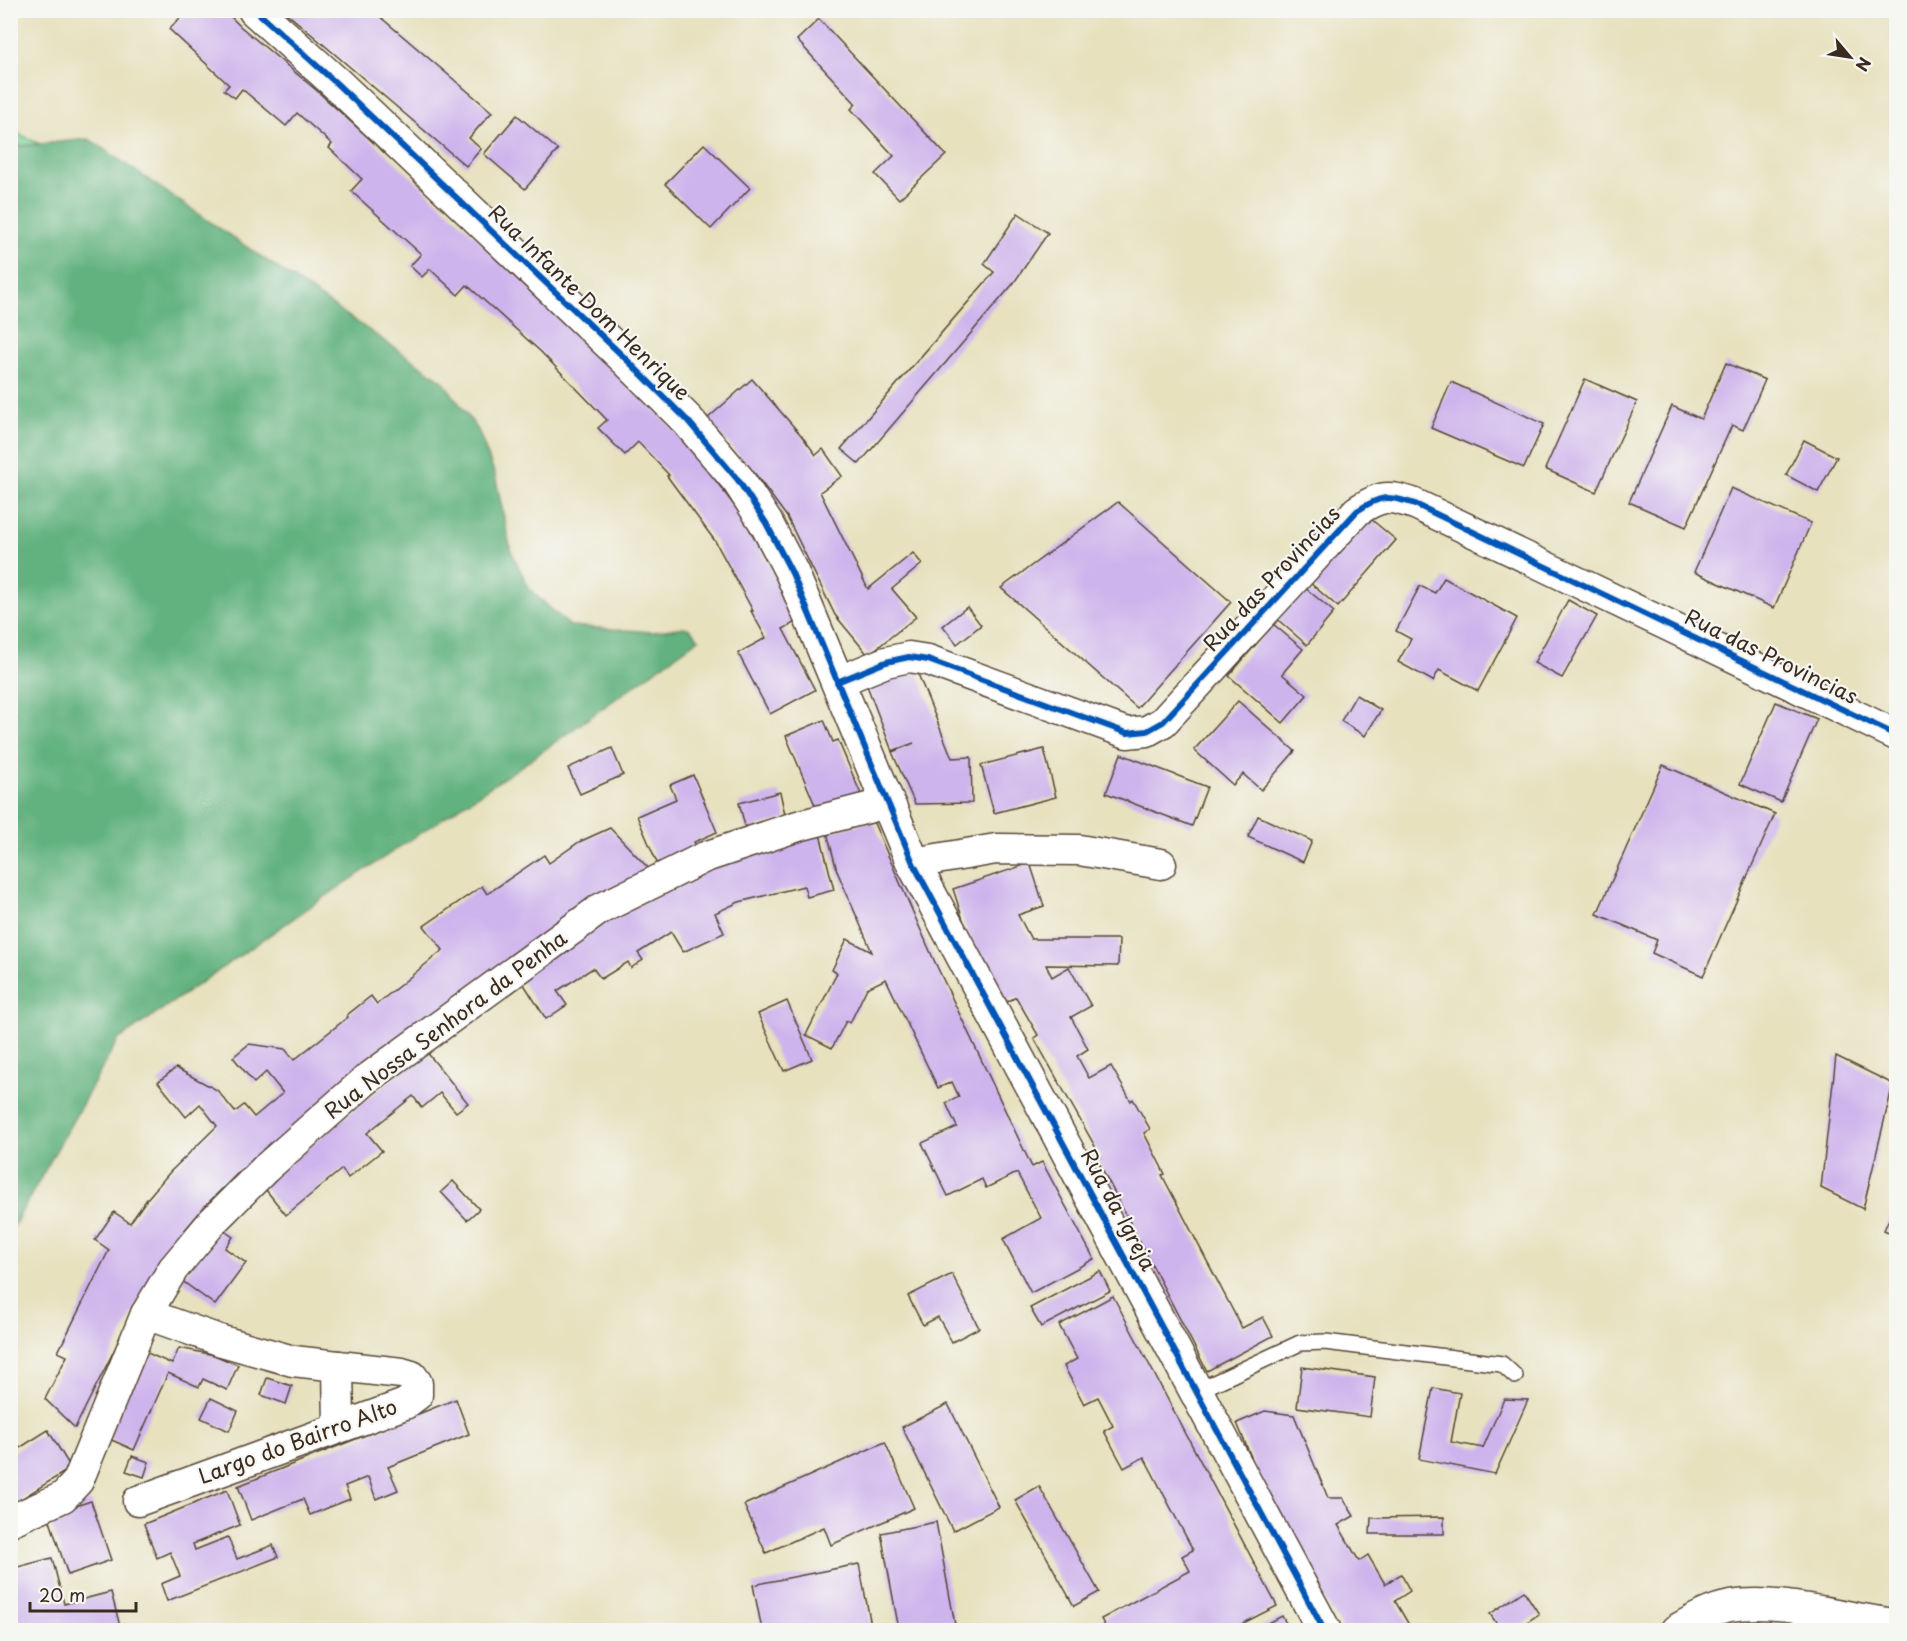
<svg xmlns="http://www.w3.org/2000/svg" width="1907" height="1641" font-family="'Playpen Sans',sans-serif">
<rect width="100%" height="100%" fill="#f6f6f2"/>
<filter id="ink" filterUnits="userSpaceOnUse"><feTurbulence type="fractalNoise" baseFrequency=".0167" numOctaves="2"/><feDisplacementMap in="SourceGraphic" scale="12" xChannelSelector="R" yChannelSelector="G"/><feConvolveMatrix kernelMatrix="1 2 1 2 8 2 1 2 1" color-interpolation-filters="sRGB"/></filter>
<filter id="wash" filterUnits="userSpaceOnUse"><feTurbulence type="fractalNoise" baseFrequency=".008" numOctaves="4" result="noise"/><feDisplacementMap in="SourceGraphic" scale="24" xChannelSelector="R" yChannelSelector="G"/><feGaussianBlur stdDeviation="1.35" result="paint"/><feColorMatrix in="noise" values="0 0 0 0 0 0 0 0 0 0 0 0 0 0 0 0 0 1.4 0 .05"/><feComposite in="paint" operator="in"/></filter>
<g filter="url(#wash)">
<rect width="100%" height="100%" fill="#e7e1be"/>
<path fill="#78d096" stroke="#5a7d5a" stroke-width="1.5" d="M11,130l29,14 -29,3z"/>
<path fill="#62b27f" stroke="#4e6e4e" stroke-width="1.5" d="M89,139l354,242 35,49 17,45 16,76 19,39 40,36 83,6 31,-5 6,2 9,10 -173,124 -209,139 -199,138 -107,191v-1084z"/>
<g id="blocks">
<g fill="#ceb4ec">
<path d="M188,10h36l17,17 75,63 254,232 124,129 50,68 55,101 -16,9 32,61 -45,24 -32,-61 28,-15 -15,-27h2l-38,-70 -48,-65 2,-1 -31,-33 -13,13 -27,-27 9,-8 -66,-68 -74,-67 -9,10 -28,-26 -8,8 -12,-11 11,-12 -70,-63 11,-12 -33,-31 3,-4 -35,-31 -11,13 -44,-37 -7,9 -11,-8 5,-5 -60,-56z"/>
<path d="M283,10h89l120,102 -23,26 12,11 -15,17z"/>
<path d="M819,19l127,136 -47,44 -24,-25 19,-18 -43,-47 5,-5 -59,-64z"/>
<path d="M517,115l41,35 -33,39 -41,-35z"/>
<path d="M704,144l46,44 -39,41 -46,-45z"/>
<path d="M1018,213l30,20 -35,51 -154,180 -18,-15 153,-177 -10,-8z"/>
<path d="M1726,363l39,17 -22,50 -11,-5 -46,102 -57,-25 43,-96 29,13z"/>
<path d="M752,379l49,56 15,20 7,-6 19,27 -22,16 48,97 45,-36 9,11 -30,25 24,28 -48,38 -33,-40 -48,-98 -31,-42 -49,-56z"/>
<path d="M1585,379l52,23 -41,90 -51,-23z"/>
<path d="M1451,382l93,42 -20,44 -93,-40z"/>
<path d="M1804,440l33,17 -19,35 -32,-17z"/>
<path d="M1731,488l80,35 -37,85 -80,-36z"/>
<path d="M1118,502l113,100 -94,106 -136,-120z"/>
<path d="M1366,515l30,25 -58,67 -29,-25z"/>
<path d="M1444,578l73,40 -39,73 -39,-21 -6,11 -35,-19 13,-23 -15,-8 24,-45 15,7z"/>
<path d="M1304,587l30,25 -27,33 -30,-26z"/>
<path d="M1568,600l29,16 -35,62 -28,-15z"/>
<path d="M967,607l14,18 -24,19 -14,-18z"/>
<path d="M1273,624l30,25 -21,25 25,21 -24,28 -54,-47z"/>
<path d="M914,664l38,94 19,-1 1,46 -57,1 -23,-52 22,-9 -22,8 -26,-68z"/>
<path d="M1356,695l25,15 -16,26 -24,-15z"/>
<path d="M1238,701l57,50 -34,39 -18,-16 -10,11 -39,-35z"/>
<path d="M1776,702l41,17 -36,83 -41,-18z"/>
<path d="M824,720l9,22 5,-2 25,59 -43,18 -34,-81z"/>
<path d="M612,748l11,27 -43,19 -12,-26z"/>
<path d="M1044,749l12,48 -62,16 -13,-48z"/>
<path d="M1121,754l86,33 -15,39 -86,-33z"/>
<path d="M1663,765l112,49 -72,162 -51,-23 5,-13 -60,-26z"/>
<path d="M693,775l24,57 -23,10 3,6 -39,17 -21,-49 39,-17 -6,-14z"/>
<path d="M780,792l6,27 -40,11 -7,-27z"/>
<path d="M1258,816l54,25 -9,21 -55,-25z"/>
<path d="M873,821l60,137 99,209 10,-5 52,97 -63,34 -28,-54 38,-21 -24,-45 -31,15 -4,-9 -34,17 -26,-53 35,-16 -11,-24 13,-6 -7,-15 -14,6 -52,-109 -19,9 -17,35 -4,-2 -14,27 -26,-13 31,-62 -5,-3 15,-31 25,13 -35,-81 -10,-39z"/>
<path d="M610,828l41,43 -377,273 -33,26 -37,37 -20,24 -34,48 -75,149 -30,-29 22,-43 -9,-4 51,-102 -14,-10 19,-28 16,11 17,-24 23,-27 47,-46 -17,-22 -14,13 -28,-35 18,-14 41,22 18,22 9,-7 10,12 29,-24 -17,-21 -12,11 -21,-26 16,-13 36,5 9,11 54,-43 -1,-2 24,-19 6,8 66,-54 -19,-24 58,-40 5,8 57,-39 5,8 30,-21z"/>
<path d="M820,834l14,56 -27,7 -3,-11 -65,16 -24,11 9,20 -41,19 -12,-20 -33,21 5,7 -12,8 -3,-6 -27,17 -8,-11 -36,23 10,14 -21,14 -28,-44 128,-82 74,-33z"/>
<path d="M1030,863l14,43 -26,9 13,24h88l-1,27 -72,-1 6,12 17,-10 22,39 -20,11 17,32 -11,7 12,22 22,-12 20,35 2,-2 17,30 -6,4 21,41 -3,1 80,153 21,-11 10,19 -66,35 -110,-212 4,-2 -67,-119 4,-3 -22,-38 -9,5 -40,-70 -14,-43z"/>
<path d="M787,1001l25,58 -28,12 -26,-57z"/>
<path d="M426,1051l42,52 -12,9 -16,-19 -18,15 -9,-12 -46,37 15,18 -34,27 -6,-9 -56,46 -24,-30z"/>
<path d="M1836,1056l57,28 -30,125 -42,-21z"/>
<path d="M453,1181l26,28 -12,11 -26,-28z"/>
<path d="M1896,1204v31l-12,-5z"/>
<path d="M220,1228l13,9 -8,11 21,15 -31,42 -34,-25z"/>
<path d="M1100,1271l10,20 -69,36 -11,-19z"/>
<path d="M952,1274l27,54 -27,14 -14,-25 -15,8 -15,-29z"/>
<path d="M1113,1296l164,310 -47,24h-123l-6,-11 89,-48 -8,-15 11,-6 -49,-93 -20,11 -20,-37 9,-5 -15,-29 -14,7 -20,-38 13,-7 -18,-34z"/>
<path d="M179,1348l35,7 24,10 -11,25 -24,-11 -4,8 -31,-14 -34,77 -29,-13 38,-86 29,13z"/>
<path d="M1302,1367l73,10 -5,40 -73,-10z"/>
<path d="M267,1378l25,8 -6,18 -25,-9z"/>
<path d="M1433,1388l27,5 -9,49 32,6 21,-49 24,1 -33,74 -76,-15z"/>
<path d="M211,1398l27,13 -9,20 -28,-13z"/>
<path d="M456,1399l13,35 -81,33 10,23 -22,9 -8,-22 -23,9 5,13 -40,16 -7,-16 -52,21 -13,-34z"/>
<path d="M948,1404l51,103 -46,24 -51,-104z"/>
<path d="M1265,1411l29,4 34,83h15l11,18 -16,9 21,36 9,-6 17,29 16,-10 9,17 -15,10 17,29h-69l-66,-110 -40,-97z"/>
<path d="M48,1430l23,38 -61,38v-52z"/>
<path d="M885,1442l29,66 -83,37 -7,-18 -58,26 -22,-48z"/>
<path d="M132,1456l17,6 -5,15 -18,-6z"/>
<path d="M1039,1486l60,106 -25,14 -59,-106z"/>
<path d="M227,1490l13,35 -47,19 2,6 33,-13 9,22 36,-14 5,12 -111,44 -6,-17 19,-8 -10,-24 -13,6 -13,-34z"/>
<path d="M91,1501l20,59 -43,15 -20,-60z"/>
<path d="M1444,1517v17h-74l1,-16z"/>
<path d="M936,1522l20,108h-57l-18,-97z"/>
<path d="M52,1558l12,46 47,-12 10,38h-111v-61z"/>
<path d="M859,1564l13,66h-110l-9,-45z"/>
<path d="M1524,1591l15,23 -24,16h-14l-11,-16z"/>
<path d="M1282,1616l8,14h-35z"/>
</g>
</g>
</g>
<g filter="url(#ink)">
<use href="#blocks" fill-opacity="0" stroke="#554536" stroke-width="1.5"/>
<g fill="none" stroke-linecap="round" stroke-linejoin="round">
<defs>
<path id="lane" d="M1197,1391l103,-48 25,-1 177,22 13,12"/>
<g id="street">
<path d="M837,682l49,-20 23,-5 19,3 199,73 20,-2 16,-9 194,-211c24,-16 31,-16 58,-7l481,231"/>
<path d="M913,863l83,-14 83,1 82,14"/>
<path d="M338,1366l1,61"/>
<path d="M138,1501l267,-97 12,-9v-12l-5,-7 -10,-3 -109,-12 -71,-20 -76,-27"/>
<path d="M10,1521l53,-24 15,-16 68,-167 27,-45 41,-49 51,-51 102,-90 233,-170 105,-52 93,-31 89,-23"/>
<path d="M1676,1630c17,-10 35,-21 55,-24 48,-9 116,13 165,18"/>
</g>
<path id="secondary" d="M255,10l81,73 292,278 60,60 50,59 28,43 26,50 121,290 411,767"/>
</defs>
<use href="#lane" stroke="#554536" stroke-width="18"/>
<use href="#street" stroke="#554536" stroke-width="33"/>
<use href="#secondary" stroke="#554536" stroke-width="36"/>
<use href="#lane" stroke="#fff" stroke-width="15"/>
<use href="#street" stroke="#fff" stroke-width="30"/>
<use href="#secondary" stroke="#fff" stroke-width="33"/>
<defs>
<g id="cycleway">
<path d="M255,10l81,73 292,278 60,60 50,59 28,43 26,50 121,290 411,767"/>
<path d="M837,682l49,-20 23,-5 19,3 199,73 20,-2 16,-9 194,-211c24,-16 31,-16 58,-7l481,231"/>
</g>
</defs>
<use href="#cycleway" stroke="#f6f6f2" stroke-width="10"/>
<use href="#cycleway" stroke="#0057b8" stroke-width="6"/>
</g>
</g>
<g text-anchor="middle" stroke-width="4.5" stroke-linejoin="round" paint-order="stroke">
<g font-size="21" fill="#3b2a1e" stroke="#f6f6f2">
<text transform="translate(589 303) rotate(44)" y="7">Rua Infante Dom Henrique</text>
<text transform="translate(1272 579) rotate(-47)" y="7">Rua das Provincias</text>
<text transform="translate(1771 657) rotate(26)" y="7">Rua das Provincias</text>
<text transform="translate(446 1025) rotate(-37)" y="7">Rua Nossa Senhora da Penha</text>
<text transform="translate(1118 1210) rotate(62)" y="7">Rua da Igreja</text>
<text transform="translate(298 1442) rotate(-20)" y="7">Largo do Bairro Alto</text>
</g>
</g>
<rect width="1907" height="1641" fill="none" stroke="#f6f6f2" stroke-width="36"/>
<g transform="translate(1850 57) rotate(119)" stroke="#f6f6f2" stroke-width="4.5" paint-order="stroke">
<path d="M0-4.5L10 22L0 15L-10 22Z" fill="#3b2a1e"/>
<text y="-9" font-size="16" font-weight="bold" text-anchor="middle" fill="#3b2a1e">N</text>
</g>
<path d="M30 1602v9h106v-9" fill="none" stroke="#3b2a1e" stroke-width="3"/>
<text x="39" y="1602" font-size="18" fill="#3b2a1e" stroke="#f6f6f2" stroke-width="4.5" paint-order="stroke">20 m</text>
</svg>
